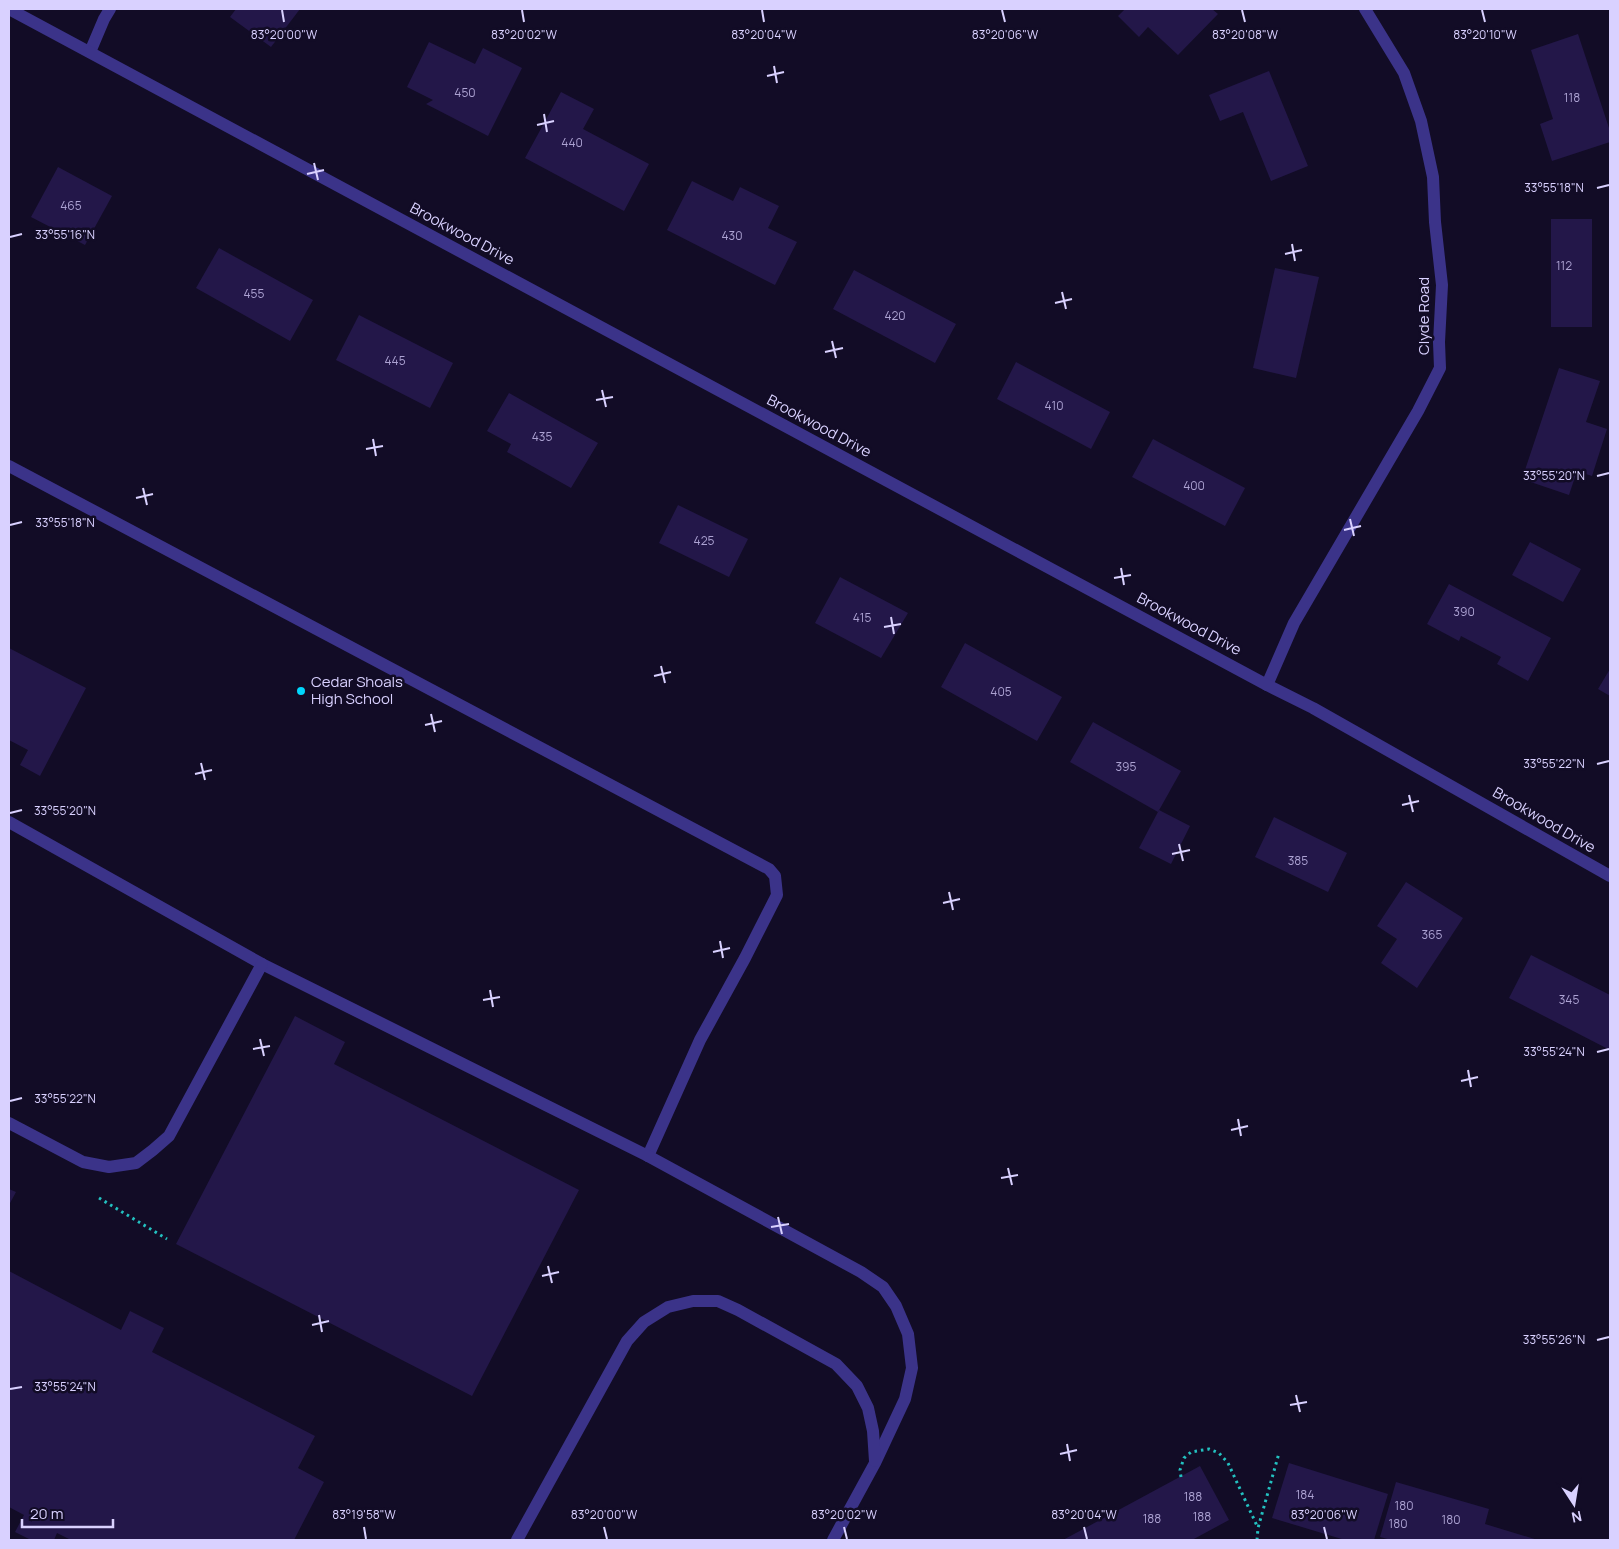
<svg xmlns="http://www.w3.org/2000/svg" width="1619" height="1549" font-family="Manrope,sans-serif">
<rect width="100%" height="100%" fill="#120c26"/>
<g fill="#231749">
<path d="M236,9h64l-29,38 -41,-30z"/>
<path d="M1125,9h87l6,5 -40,41 -30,-28 -9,10 -21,-21z"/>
<path d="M1578,34l32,97v11l-58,19 -12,-37 13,-5 -22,-69z"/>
<path d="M429,42l46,22 8,-16 39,20 -34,68 -62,-32 7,-4 -26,-13z"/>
<path d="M1269,71l39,95 -37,15 -28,-69 -23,9 -11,-26z"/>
<path d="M561,92l33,17 -11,20 66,35 -25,47 -99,-53z"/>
<path d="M58,167l54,29 -27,49 -54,-28z"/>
<path d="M692,181l41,20 7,-14 39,19 -11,22 29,14 -22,43 -108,-55z"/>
<rect x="1551" y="219" width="41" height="108"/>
<path d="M219,248l94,52 -23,41 -94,-53z"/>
<path d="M1275,268l44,9 -23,101 -43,-10z"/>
<path d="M854,270l102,54 -21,39 -102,-54z"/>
<path d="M359,315l94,48 -23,45 -94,-48z"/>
<path d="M1016,362l94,50 -19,37 -94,-50z"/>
<path d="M1559,368l41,13 -14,41 21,7 -15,47 -15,-5 -8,24 -47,-16z"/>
<path d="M509,393l89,50 -27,45 -64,-36 4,-8 -24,-13z"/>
<path d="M1153,439l92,49 -20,38 -93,-49z"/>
<path d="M678,505l70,34 -19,38 -70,-34z"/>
<path d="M1530,542l51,27 -18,33 -51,-27z"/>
<path d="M840,577l68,36 -27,45 -66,-35z"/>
<path d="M1449,584l102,54 -23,43 -31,-17 4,-7 -40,-21 -2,5 -32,-17z"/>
<path d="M965,643l97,54 -25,44 -96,-54z"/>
<path d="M9,648l77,40 -46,88 -20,-11 8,-15 -19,-10z"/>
<path d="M1610,669v27l-12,-7z"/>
<path d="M1093,722l88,49 -23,41 -88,-50z"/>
<path d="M1159,810l31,16 -19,38 -32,-16z"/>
<path d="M1274,817l73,36 -19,39 -73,-35z"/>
<path d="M1406,882l57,36 -46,70 -36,-25 16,-24 -20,-13z"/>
<path d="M1531,955l79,40v55l-101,-52z"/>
<path d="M295,1016l50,26 -11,22 245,126 -107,206 -296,-152z"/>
<path d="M9,1189l7,3 -7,13z"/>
<path d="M9,1271l112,59 9,-19 34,17 -12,24 163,84 -17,32 26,14 -30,58h-223l-14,-7 -3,7h-23l-16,-8 9,-17 -15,-8z"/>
<path d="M1289,1463l99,31 -14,46h-29l-73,-22z"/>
<path d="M1200,1466l29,54 -37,20h-129z"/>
<path d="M1396,1482l93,27 -4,15 53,16h-147l-11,-3z"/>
</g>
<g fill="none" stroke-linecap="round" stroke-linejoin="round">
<g stroke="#23c1c0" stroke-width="3" stroke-dasharray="2.5 4" stroke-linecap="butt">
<path d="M99,1198l68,41"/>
<path d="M1181,1477l-1,-7 4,-12 7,-6 18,-3 10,4 9,10 30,65"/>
<path d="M1257,1540l1,-12 21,-75"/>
</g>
<g stroke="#3b3389" stroke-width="12">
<path d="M9,466l760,403 6,7 2,19 -32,63 -45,82 -52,116"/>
<path d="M9,822l253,142 386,192 213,116 22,15 13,19 12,28 4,34 -7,31 -30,64 -42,77"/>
<path d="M9,1123l74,39 26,5 27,-4 17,-13 16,-14 93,-172"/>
<path d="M517,1540l110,-199 17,-19 24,-15 25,-6h25l20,9 98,54 21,22 11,22 5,23 2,30"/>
</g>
<g stroke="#3b3389" stroke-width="12">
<path d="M90,52l14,-33 6,-10"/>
<path d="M1267,685l27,-62 124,-212 22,-43 -1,-26 3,-57 -7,-63 -2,-45 -12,-56 -17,-48 -39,-64"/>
</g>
<path stroke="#3b3389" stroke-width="12" d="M9,9l1258,676 46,23 297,168"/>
</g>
<path fill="none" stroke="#d9d1ff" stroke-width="2" d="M282,10l2,12M522,10l2,12M762,10l2,12M1002,10l3,12M1242,10l3,12M1482,10l3,12M774,66l3,17M767,76l17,-4M544,114l3,18M537,125l17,-4M314,163l4,17M307,174l17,-4M1597,188l12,-3M10,237l12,-3M1292,244l3,17M1285,254l17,-4M1062,292l4,17M1055,303l17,-4M832,341l4,17M825,352l18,-4M602,390l4,17M596,400l17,-3M373,439l3,17M366,449l17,-3M1597,476l12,-3M143,488l4,17M136,498l17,-4M1350,519l4,17M10,525l12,-3M1344,530l17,-4M1121,568l3,17M1114,578l17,-3M891,617l3,17M884,627l17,-3M661,666l4,17M654,676l17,-4M431,714l4,18M425,725l17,-4M201,763l4,17M1597,764l12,-3M195,774l17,-4M1409,795l4,17M1402,805l17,-4M10,813l12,-3M1179,844l4,17M1172,854l18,-4M949,892l4,18M943,903l17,-4M720,941l3,17M713,952l17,-4M490,990l3,17M483,1000l17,-3M260,1039l4,17M253,1049l17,-3M1597,1052l12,-3M1468,1070l3,17M1461,1081l17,-4M10,1101l12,-3M1238,1119l3,17M1231,1130l17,-4M1008,1168l4,17M1001,1178l17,-3M778,1217l4,17M771,1227l18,-3M548,1266l4,17M542,1276l17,-4M319,1315l3,17M312,1325l17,-4M1597,1340l12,-3M10,1389l12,-2M1296,1395l4,17M1290,1405l17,-3M1067,1444l3,17M1060,1454l17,-4M364,1527l2,12M604,1527l3,12M844,1527l3,12M1084,1527l3,12M1324,1527l3,12"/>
<circle fill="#00d6fc" stroke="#120c26" stroke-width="2" cx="301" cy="691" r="5"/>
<g text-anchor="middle" stroke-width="5" stroke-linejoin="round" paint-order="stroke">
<g font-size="12" fill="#aca2d2">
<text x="465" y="97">450</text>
<text x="1572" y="102">118</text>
<text x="572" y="147">440</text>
<text x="71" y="210">465</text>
<text x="732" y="240">430</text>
<text x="1564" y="270">112</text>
<text x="254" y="298">455</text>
<text x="895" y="320">420</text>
<text x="395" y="365">445</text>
<text x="1054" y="410">410</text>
<text x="542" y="441">435</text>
<text x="1194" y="490">400</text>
<text x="704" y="545">425</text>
<text x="1464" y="616">390</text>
<text x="862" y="622">415</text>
<text x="1001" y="696">405</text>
<text x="1126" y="771">395</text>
<text x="1298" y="865">385</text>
<text x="1432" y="939">365</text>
<text x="1569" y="1004">345</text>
<text x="1305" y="1499">184</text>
<text x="1193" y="1501">188</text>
<text x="1404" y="1510">180</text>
<text x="1202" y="1521">188</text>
<text x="1152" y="1523">188</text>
<text x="1451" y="1524">180</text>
<text x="1398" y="1528">180</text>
</g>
<g font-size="15" fill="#d9d1ff" stroke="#120c26">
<text transform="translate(462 234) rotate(28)" y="5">Brookwood Drive</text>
<text transform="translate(1424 316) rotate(-90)" y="5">Clyde Road</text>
<text transform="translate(819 426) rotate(28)" y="5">Brookwood Drive</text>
<text transform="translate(1189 624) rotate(28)" y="5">Brookwood Drive</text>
<text transform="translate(1544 820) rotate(30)" y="5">Brookwood Drive</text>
</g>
<g font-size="15" fill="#d9d1ff" stroke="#120c26" text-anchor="start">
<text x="311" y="687">Cedar Shoals<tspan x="311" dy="17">High School</tspan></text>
</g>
</g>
<g font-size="12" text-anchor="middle" fill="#d9d1ff" stroke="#120c26" stroke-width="5" stroke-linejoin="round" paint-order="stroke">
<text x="284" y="39">83°20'00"W</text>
<text x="524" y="39">83°20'02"W</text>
<text x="764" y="39">83°20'04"W</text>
<text x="1005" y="39">83°20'06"W</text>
<text x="1245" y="39">83°20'08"W</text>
<text x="1485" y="39">83°20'10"W</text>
<text x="1554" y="192">33°55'18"N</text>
<text x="65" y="239">33°55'16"N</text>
<text x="1554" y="480">33°55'20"N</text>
<text x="65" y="527">33°55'18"N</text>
<text x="1554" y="768">33°55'22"N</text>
<text x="65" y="815">33°55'20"N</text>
<text x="1554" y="1056">33°55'24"N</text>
<text x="65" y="1103">33°55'22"N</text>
<text x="1554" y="1344">33°55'26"N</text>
<text x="65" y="1391">33°55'24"N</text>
<text x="364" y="1519">83°19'58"W</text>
<text x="604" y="1519">83°20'00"W</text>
<text x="844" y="1519">83°20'02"W</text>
<text x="1084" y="1519">83°20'04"W</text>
<text x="1324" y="1519">83°20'06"W</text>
</g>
<rect width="1619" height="1549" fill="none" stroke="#d9d1ff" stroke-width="20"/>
<g transform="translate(1574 1504) rotate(168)" stroke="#120c26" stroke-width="4" paint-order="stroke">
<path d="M0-4L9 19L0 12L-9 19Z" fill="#d9d1ff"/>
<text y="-8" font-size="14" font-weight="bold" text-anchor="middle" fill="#d9d1ff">N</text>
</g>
<path d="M22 1519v8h91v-8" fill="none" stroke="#d9d1ff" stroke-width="2.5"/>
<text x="30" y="1519" font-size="15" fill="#d9d1ff" stroke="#120c26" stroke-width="4" paint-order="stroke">20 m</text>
</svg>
